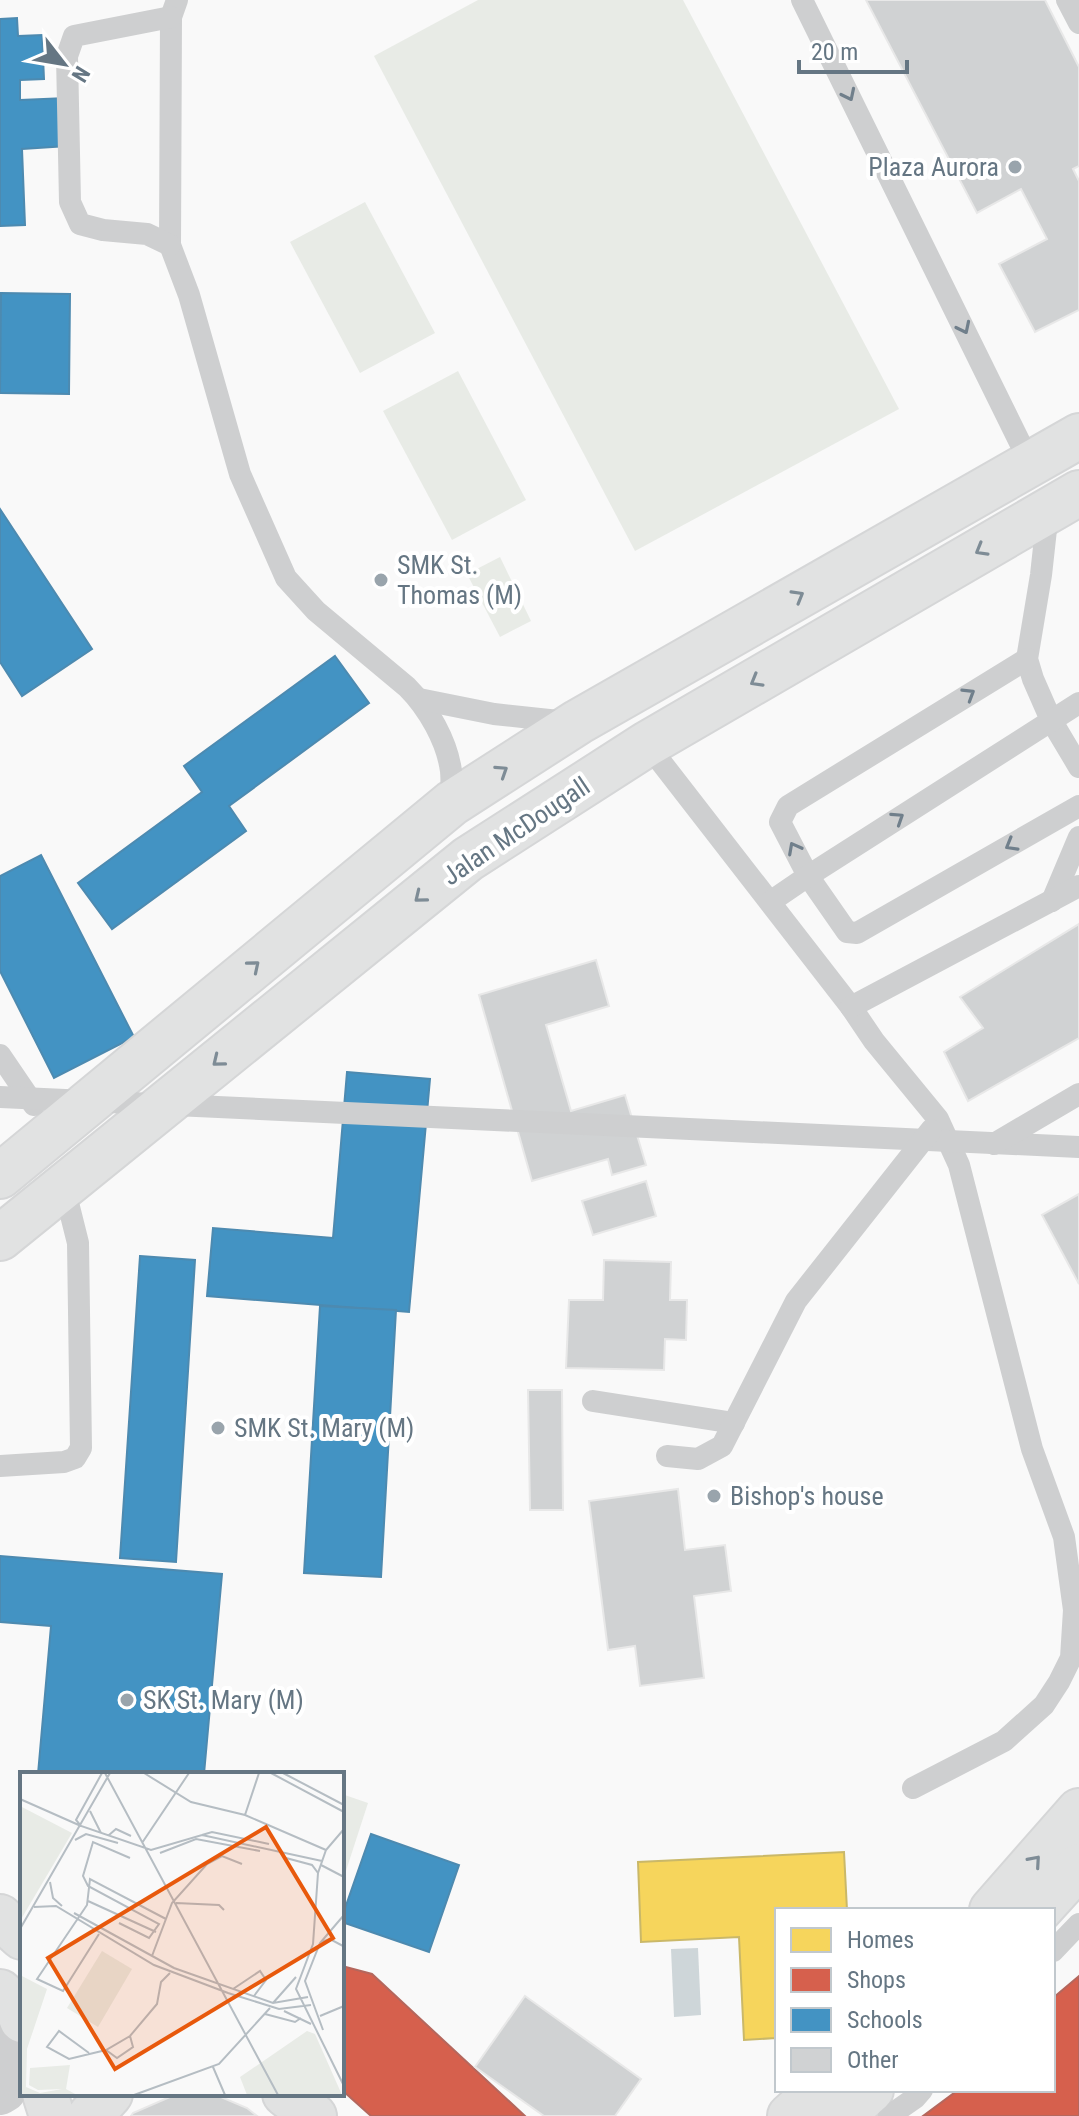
<svg xmlns="http://www.w3.org/2000/svg" width="1079" height="2116" font-family="'Roboto Condensed',sans-serif">
<rect width="100%" height="100%" fill="#f9f9f9"/>
<g fill="#e8ebe6">
<path d="M478,0h205l216,409 -264,142 -261,-495z"/>
<path d="M365,202l70,131 -75,40 -70,-131z"/>
<path d="M458,371l68,129 -74,40 -69,-129z"/>
<path d="M500,557l31,64 -31,16 -33,-63z"/>
<path d="M342,1794l26,9 -25,77h-1z"/>
</g>
<path fill="#ced6d9" d="M698,1948l3,67 -27,2 -3,-68z"/>
<path fill="#f6d55c" stroke="#cab868" stroke-width="2" d="M844,1852l3,58h-70v145l-1,-17 -32,2 -5,-103 -98,5 -3,-80z"/>
<g fill="#d6604d" stroke="#b4675d" stroke-width="2">
<path d="M342,1966l30,8 153,142h-154l-29,-26z"/>
<path d="M1079,1976v140h-156l35,-26h95v-92z"/>
</g>
<g fill="#4393c3" stroke="#4d8ab0" stroke-width="2">
<path d="M17,18l1,18 24,-1 2,44 -24,1v20l46,-2 1,48 -45,3 3,76 -25,1v-207z"/>
<path d="M1,293l69,1 -1,100 -69,-1z"/>
<path d="M0,509l92,140 -70,47 -22,-34z"/>
<path d="M335,656l34,47 -140,103 17,25 -134,98 -34,-46 124,-91 -18,-26z"/>
<path d="M41,855l93,182 -80,41 -54,-107v-95z"/>
<path d="M347,1072l83,7 -21,233 -202,-16 6,-68 120,10z"/>
<path d="M140,1256l55,4 -19,302 -56,-4z"/>
<path d="M320,1306l76,4 -15,267 -77,-4z"/>
<path d="M0,1556l222,18 -18,200h-166l13,-148 -51,-4z"/>
<path d="M371,1834l88,31 -30,87 -87,-30v-5z"/>
</g>
<g fill="#d0d2d3" stroke="#e8e8e8" stroke-width="2">
<path d="M866,0h179l34,67v99l-6,3 6,12v129l-44,22 -36,-68 48,-25 -26,-50 -44,24z"/>
<path d="M1079,924v114l-111,63 -24,-49 39,-24 -23,-31z"/>
<path d="M596,960l13,46 -63,19 25,86 54,-16 21,70 -34,10 -4,-16 -76,22 -53,-186z"/>
<path d="M646,1181l10,35 -63,19 -11,-34z"/>
<path d="M1079,1194v90l-37,-69z"/>
<path d="M604,1260l67,2 -1,38h17l-1,40 -21,-1 -1,31 -98,-2 3,-68h34z"/>
<path d="M528,1390h34l1,120h-33z"/>
<path d="M678,1489l7,61 40,-5 6,46 -37,5 10,82 -64,8 -5,-40 -27,4 -19,-149z"/>
<path d="M525,1996l116,83 -26,37h-71l-69,-49z"/>
<path d="M214,2094l33,14 10,8h-126l2,-3 39,-17z"/>
</g>
<g fill="none" stroke-linecap="round" stroke-linejoin="round">
<defs>
<g id="secondary">
<path d="M0,1176l452,-373 126,-81 501,-286"/>
<path d="M0,1238l468,-379 179,-115 432,-251"/>
<path d="M992,1910l87,-99"/>
<path d="M1039,1910l40,-44"/>
<path d="M0,1917l22,20"/>
<path d="M0,1992l18,17 4,11"/>
<path d="M45,2094l7,22"/>
<path d="M285,2094l29,22"/>
<path d="M90,2116l20,-22"/>
<path d="M790,2116l29,-26"/>
<path d="M842,2116l29,-26"/>
</g>
</defs>
<use href="#secondary" stroke="#d5d6d7" stroke-width="48"/>
<g stroke="#cecfd0" stroke-width="22">
<path d="M177,0l-6,17 -1,228 19,50 51,179 46,104 30,33 91,76c21,21 40,54 44,84 1,11 0,21 1,32"/>
<path d="M802,0l228,463"/>
<path d="M1067,0l12,23"/>
<path d="M170,245l-23,-11 -44,-4 -23,-6 -10,-22 -3,-146 7,-20 97,-19"/>
<path d="M1048,511l-7,64 -14,84 6,20 18,41 28,47"/>
<path d="M1027,659l-239,147 -8,16 28,54 39,56 10,1 222,-127"/>
<path d="M419,699l75,15 74,8"/>
<path d="M647,744l204,263 23,34 64,78 21,46 73,284 32,88 10,73 -3,48 -12,24 -15,23 -40,36 -91,47"/>
<path d="M1052,901l27,-64"/>
<path d="M770,902l38,-26 271,-173"/>
<path d="M851,1007l228,-121"/>
<path d="M0,1055l34,50"/>
<path d="M0,1097l1079,50"/>
<path d="M994,1144l85,-50"/>
<path d="M593,1401l141,22"/>
<path d="M667,1456l31,3 24,-13 74,-145 135,-171"/>
<path d="M0,1466l64,-4 11,-4 6,-10 -3,-205 -14,-56"/>
<path d="M1053,1951l26,-27"/>
<path d="M889,2116l26,-18 7,-8"/>
</g>
<path stroke="#cecfd0" stroke-width="42" d="M0,2094l5,-3 9,-27 4,-55"/>
<use href="#secondary" stroke="#e1e2e2" stroke-width="44"/>
</g>
<defs><path id="oneway-chevron" d="M-2-3.5L2.5 0L-2 3.5" fill="none" stroke-width="1.6" stroke-linecap="round" stroke-linejoin="round" transform="scale(2)"/></defs>
<g stroke="#707f8b">
<use href="#oneway-chevron" transform="translate(849 95) rotate(64)"/>
<use href="#oneway-chevron" transform="translate(964 328) rotate(64)"/>
<use href="#oneway-chevron" transform="translate(969 694) rotate(-32)"/>
<use href="#oneway-chevron" transform="translate(898 818) rotate(-33)"/>
<use href="#oneway-chevron" transform="translate(1011 845) rotate(150)"/>
<use href="#oneway-chevron" transform="translate(794 848) rotate(-118)"/>
</g>
<g stroke="#7e8c96">
<use href="#oneway-chevron" transform="translate(981 550) rotate(150)"/>
<use href="#oneway-chevron" transform="translate(798 596) rotate(-30)"/>
<use href="#oneway-chevron" transform="translate(756 681) rotate(150)"/>
<use href="#oneway-chevron" transform="translate(502 771) rotate(-33)"/>
<use href="#oneway-chevron" transform="translate(420 897) rotate(141)"/>
<use href="#oneway-chevron" transform="translate(254 966) rotate(-40)"/>
<use href="#oneway-chevron" transform="translate(218 1061) rotate(141)"/>
<use href="#oneway-chevron" transform="translate(1035 1861) rotate(-49)"/>
</g>
<g fill="#99a4ac" stroke="#fff" stroke-width="3">
<circle cx="1015" cy="167" r="8"/>
<circle cx="381" cy="580" r="8"/>
<circle cx="218" cy="1428" r="8"/>
<circle cx="714" cy="1496" r="8"/>
<circle cx="127" cy="1700" r="8"/>
</g>
<g text-anchor="middle" stroke-width="8" stroke-linejoin="round" paint-order="stroke">
<g font-size="26" fill="#657683" stroke="#fff" text-anchor="start">
<text x="999" y="176" text-anchor="end">Plaza Aurora</text>
<text x="397" y="574">SMK St.<tspan x="397" dy="30">Thomas (M)</tspan></text>
<text x="234" y="1437">SMK St. Mary (M)</text>
<text x="730" y="1505">Bishop's house</text>
<text x="143" y="1709">SK St. Mary (M)</text>
</g>
<g font-size="26" fill="#657683" stroke="#fff">
<text transform="translate(516 831) rotate(-34)" y="9">Jalan McDougall</text>
</g>
</g>
<g transform="translate(20 1772)">
<rect width="324" height="324" fill="#f9f9f9"/>
<path d="M0,34l52,27 -52,88zM82,179l30,18 -34,58 -31,-19zM0,203l27,14 -20,60 -1,38 14,6 22,-4 -24,1 -9,-5 1,-17 40,-3 -4,24 11,6h-57zM287,259l8,3 27,61h-95l-7,-18z" fill="#e8ebe6"/>
<path fill="none" stroke="#b5bdc3" stroke-width="2" d="M82,1l-26,47 5,6 70,24 51,-15 120,26M85,1l173,322M124,1l47,29 54,13 81,35M251,1l73,39M263,1l61,32M0,27l61,27M70,39l11,22M225,43l14,-42M324,57l-18,21 -8,23 -5,71 -17,45 48,97M89,63l7,-6 15,7M182,63l10,-3 57,12M55,68l11,-6 32,9M122,71l47,-70M140,81l36,-14 64,12M266,86l26,7 6,8M301,93l23,12M30,110l3,16 9,8M68,129l68,31M156,131l43,2 5,5M14,135l22,-1 98,59 74,28 51,16 32,-4M54,141l100,55 99,35 35,-6M99,151l30,15 10,-14 -71,-38 -5,-10 10,-34 37,16M0,157l90,-156M79,162l-36,57 -26,-12 50,-74 3,-26 76,40M301,170l9,-3 13,7M132,184l20,-53 35,-39 15,-8 20,8M213,217l27,-18 6,9 -12,16M253,231l23,-26M264,239l27,13M245,242l30,8 6,-4M300,244l24,-10M303,258l-18,-49 15,-38 24,-28M86,278l11,8 16,-11 -3,-11M69,281l-30,-22 -12,16 22,12 37,-9 24,-14 27,-32 4,-22 9,-9M193,295l12,28M114,323l85,-31 51,-56"/>
<path fill="#e8590c" fill-opacity="0.15" stroke="#e8590c" stroke-width="4" d="M246,55l67,111 -218,131 -67,-111z"/>
<rect width="324" height="324" fill="none" stroke="#657683" stroke-width="4"/>
</g>
<rect x="775" y="1908" width="280" height="184" fill="#ffffff" stroke="#c1c8cd" stroke-width="2"/>
<rect x="791" y="1928" width="40" height="24" fill="#f6d55c" stroke="#c1c8cd" stroke-width="2"/>
<text x="847" y="1948" font-size="24" fill="#657683">Homes</text>
<rect x="791" y="1968" width="40" height="24" fill="#d6604d" stroke="#c1c8cd" stroke-width="2"/>
<text x="847" y="1988" font-size="24" fill="#657683">Shops</text>
<rect x="791" y="2008" width="40" height="24" fill="#4393c3" stroke="#c1c8cd" stroke-width="2"/>
<text x="847" y="2028" font-size="24" fill="#657683">Schools</text>
<rect x="791" y="2048" width="40" height="24" fill="#d0d2d3" stroke="#c1c8cd" stroke-width="2"/>
<text x="847" y="2068" font-size="24" fill="#657683">Other</text>
<g transform="translate(64 64) rotate(121)" stroke="#ffffff" stroke-width="6" paint-order="stroke">
<path d="M0-6L14 30L0 20L-14 30Z" fill="#657683"/>
<text y="-12" font-size="22" font-weight="bold" text-anchor="middle" fill="#657683">N</text>
</g>
<path d="M799 60v12h108v-12" fill="none" stroke="#657683" stroke-width="4"/>
<text x="811" y="60" font-size="24" fill="#657683" stroke="#ffffff" stroke-width="6" paint-order="stroke">20 m</text>
</svg>
